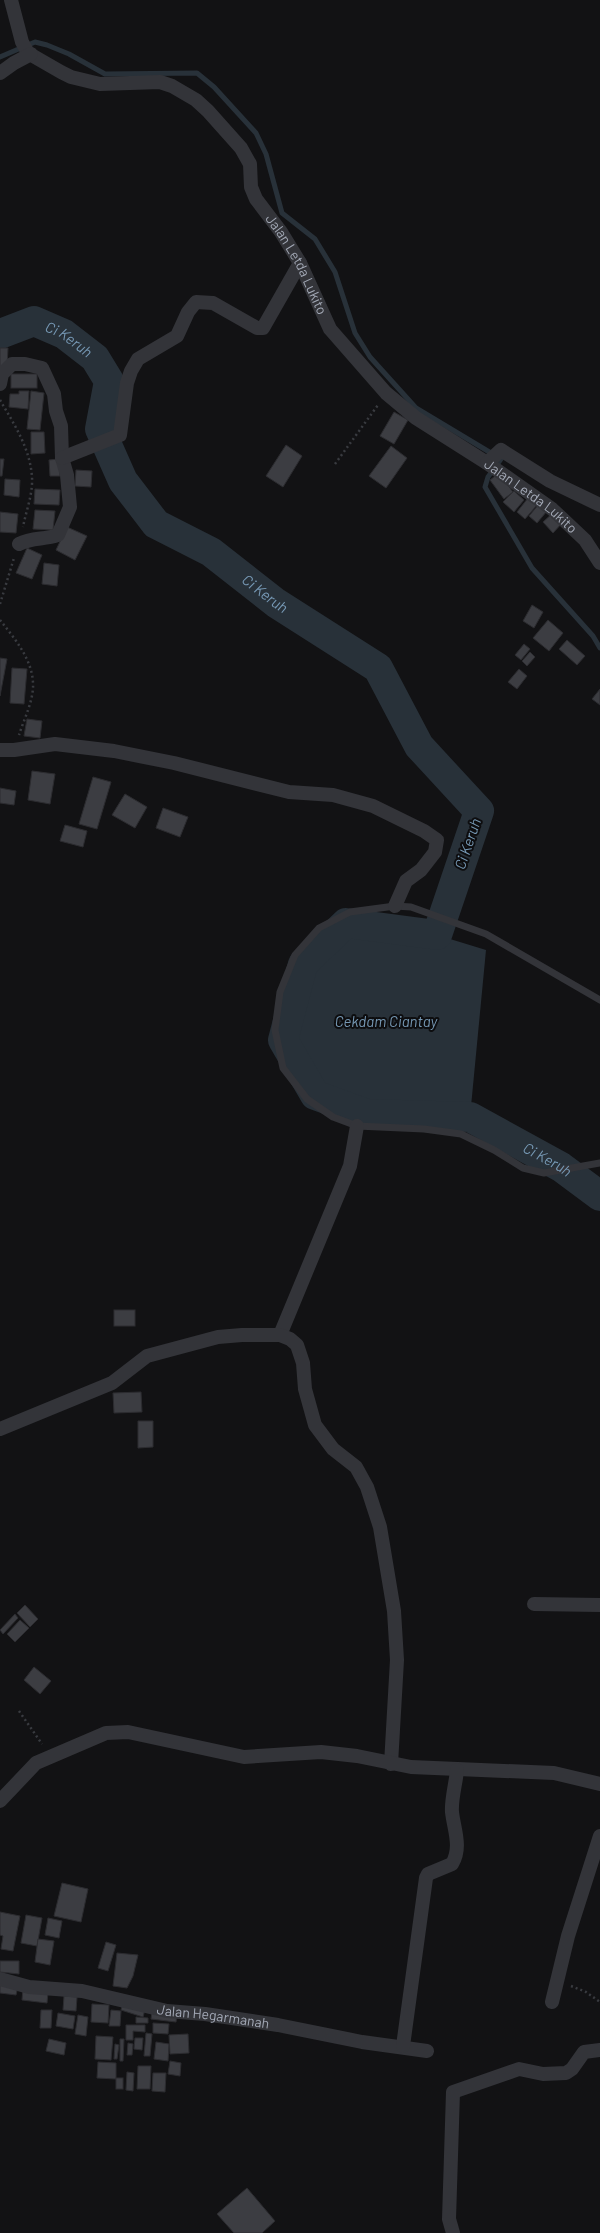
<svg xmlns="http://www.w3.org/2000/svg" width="600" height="2233" font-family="Barlow,sans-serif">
<rect width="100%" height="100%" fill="#121214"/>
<path fill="#283139" d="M346,925l91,10 49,15 -16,167 -23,7 -80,-10 -52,-19 -32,-55 20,-76z"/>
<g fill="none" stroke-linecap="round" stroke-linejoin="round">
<path stroke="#283139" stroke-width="5" d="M0,57l35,-15 12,3 22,9 36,20 92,-1 17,14 42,46 10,21 16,59 33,26 20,33 20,61 15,24 46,51 85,51 -13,18 -3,10 47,81 61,68 7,12"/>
<path stroke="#283139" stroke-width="30" id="s1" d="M0,334l34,-13 30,13 31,24 14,23 -9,48 23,52 33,43 55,28 65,51 102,65 41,78 60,65 -42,124 -91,-12 -43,41 -20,76 32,55 52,19 103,3 91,50 39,29"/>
</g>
<g fill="#3c3d42" stroke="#2c2c30">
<path d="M0,348h8l-1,19h-7z"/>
<rect x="11" y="374" width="26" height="14"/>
<path d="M19,391h10l-1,18 -19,-2 1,-13h9z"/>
<path d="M31,391l13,2 -4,37 -13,-1z"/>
<path d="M394,412l14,8 -14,24 -14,-8z"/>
<path d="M31,432h13l1,21 -14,1z"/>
<path d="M286,445l16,11 -19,31 -17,-11z"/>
<path d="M391,446l16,12 -21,30 -17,-12z"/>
<path d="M0,459h4l-2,17h-2z"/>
<path d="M59,459l1,17h-10l-1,-16z"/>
<path d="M76,470l16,1 -1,16 -16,-1z"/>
<path d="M499,473l14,19 -9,7 -14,-19z"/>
<path d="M5,479l15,1 -1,17 -15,-2z"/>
<path d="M35,489l25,1 -1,15 -25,-1z"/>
<path d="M514,491l10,9 -10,12 -11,-10z"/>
<path d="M528,498l9,7 -12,14 -8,-7z"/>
<path d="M539,504l8,7 -10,12 -8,-7z"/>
<path d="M35,510l20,1 -2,19 -20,-1z"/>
<path d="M0,512l18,2 -2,19 -16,-1z"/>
<path d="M554,512l9,10 -10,11 -10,-11z"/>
<path d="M67,527l20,9 -12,24 -19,-10z"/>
<path d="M27,548l15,7 -10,24 -16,-6z"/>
<path d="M44,563l15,2 -2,21 -15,-2z"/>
<path d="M532,605l11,7 -9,16 -11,-7z"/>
<path d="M548,620l15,13 -14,18 -16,-13z"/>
<path d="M567,640l18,16 -8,9 -18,-16z"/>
<path d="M524,644l6,5 -9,11 -6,-5z"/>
<path d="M530,652l5,5 -8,9 -5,-5z"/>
<path d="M0,658l7,1 -7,37z"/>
<path d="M12,668l15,1 -3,35 -14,-1z"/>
<path d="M519,669l8,7 -10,13 -9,-7z"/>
<path d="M600,689v16l-8,-6z"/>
<path d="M27,719l15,2 -2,17 -16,-2z"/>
<path d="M32,771l23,3 -5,30 -22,-4z"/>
<path d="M93,777l18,5 -14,47 -18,-5z"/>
<path d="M0,788l16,3 -2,14 -14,-2z"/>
<path d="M125,794l22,13 -12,21 -23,-13z"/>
<path d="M163,808l25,9 -8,20 -24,-9z"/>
<path d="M65,825l22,6 -4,16 -23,-6z"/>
<rect x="114" y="1310" width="21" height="16"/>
<path d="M141,1392l1,20 -28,1 -1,-20z"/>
<path d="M138,1421h15v26l-15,1z"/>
<path d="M25,1605l13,14 -8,8 -13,-14z"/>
<path d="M15,1614l3,4 -15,16 -3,-4z"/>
<path d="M20,1620l9,8 -14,14 -8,-8z"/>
<path d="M34,1667l17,14 -11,13 -16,-14z"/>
<path d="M62,1883l26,6 -7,33 -27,-6z"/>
<path d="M0,1912l20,4 -7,35 -12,-2 2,-13 -3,-1z"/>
<path d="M26,1915l16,3 -5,28 -16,-3z"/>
<path d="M48,1918l14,3 -3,17 -14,-3z"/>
<path d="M38,1939l16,2 -4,24 -15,-3z"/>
<path d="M106,1942l10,3 -8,26 -10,-3z"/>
<path d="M117,1953l21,2 -5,21 -6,12 -14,-2z"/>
<path d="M0,1961h19v13l-19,-2z"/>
<path d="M0,1984l18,2 -2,9 -16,-2z"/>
<path d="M23,1989l25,3 -1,11 -25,-3z"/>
<path d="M64,1996l13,1 -1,14 -13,-1z"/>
<path d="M123,2003l22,6 -2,8 -22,-7z"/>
<path d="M92,2004l17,1 -1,18 -17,-1z"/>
<path d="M41,2010h11l-1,18h-11z"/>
<path d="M111,2010l10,1 -1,15h-11z"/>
<path d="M152,2012l25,2 -1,8 -25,-3z"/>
<path d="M58,2013l17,3 -2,13 -17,-3z"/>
<path d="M78,2015l10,2 -2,19 -11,-2z"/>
<path d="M136,2017l12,1v5h-12z"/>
<path d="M153,2023l16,1 -1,10 -15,-1z"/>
<path d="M126,2025h19v7l-12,-1v9h-7z"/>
<path d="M146,2033l6,1 -2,22h-6z"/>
<path d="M188,2034l1,19 -19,1 -1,-19z"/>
<path d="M96,2036l17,1 -2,23 -16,-1z"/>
<path d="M135,2038h8l-1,12 -8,-1z"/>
<path d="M49,2039l17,4 -2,12 -18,-4z"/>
<path d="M120,2039h4l-1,22h-3z"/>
<path d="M156,2042l13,2 -1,17 -14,-2z"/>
<path d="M128,2043l5,1 -1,11h-5z"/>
<path d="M115,2044l4,1 -2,14h-3z"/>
<path d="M170,2061l11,2 -1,13 -12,-2z"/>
<path d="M98,2062l18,1v16l-19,-1z"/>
<path d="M138,2066h13l-1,23h-13z"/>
<path d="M127,2072l7,1 -1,18 -7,-1z"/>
<path d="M153,2073h13l-1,19 -13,-1z"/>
<rect x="116" y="2078" width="7" height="11"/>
<path d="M247,2188l28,33 -13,12h-28l-17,-19z"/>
</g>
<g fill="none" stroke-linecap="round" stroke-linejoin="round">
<g stroke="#393b40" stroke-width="2.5" stroke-dasharray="2 3" stroke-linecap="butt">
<path d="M0,400c14,24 30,48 32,77 1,17 -6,34 -9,50"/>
<path d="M335,464l43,-59"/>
<path d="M0,604l14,-46"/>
<path d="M0,620c15,19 32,39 33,63 1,17 -9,36 -14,52"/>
<path d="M19,1711l23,33"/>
<path d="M571,1986l15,6 14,10"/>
</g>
<path stroke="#333439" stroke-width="7" d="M600,1000l-114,-66 -75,-27 -16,-1 -45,6 -31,16 -24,27 -15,37 -5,38 8,38 24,31 26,18 24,9 67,3 37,5 33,16 29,18 21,5 56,-10"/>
<g stroke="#333439" stroke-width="14">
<path id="s2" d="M11,0l11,42 6,11 33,19 10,5 29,7 60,-2 12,4 24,14 12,11 33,37 9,16 1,23 5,12 25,33 19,31 30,66 56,64 30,25 71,45 65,46 33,31 15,23"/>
<path d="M0,73l14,-10 17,-9"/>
<path d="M0,384l2,-10 10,-10h13l17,4 12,26 2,17 5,15 1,32 5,17 3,32 -12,28c-14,5 -26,2 -39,9"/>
<path d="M62,458l58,-23 7,-52 4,-12 7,-12 39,-23 11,-24 8,-10 17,1 44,25h6l37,-65"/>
<path d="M487,463l14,-13 49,31 50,24"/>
<path d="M0,750h14l41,-6 59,7 60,12 115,29 44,3 40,11 51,25 13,9 -2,12 -14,18 -15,11 -11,25"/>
<path d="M280,1335l70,-169 7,-40"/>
<path d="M0,1429l112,-46 35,-27 71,-19 24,-2h38l10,4 7,6 6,18 2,26 10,36 18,24 23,18 11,20 13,40 14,84 3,49 -6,104"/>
<path d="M534,1604l66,1"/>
<path d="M0,1801l36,-38 70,-30 22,-1 116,25 77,-5 36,4 54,11 143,6 46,11"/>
<path id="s3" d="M0,1979l29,8 53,4 85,20 38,3 73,11 84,17 65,9"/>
<path d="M552,2002l16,-66 32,-100"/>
<path d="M403,2046l23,-168 2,-4 24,-10c10,-17 2,-34 0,-52 -1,-13 4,-29 5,-42"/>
<path d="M453,2233l-4,-14 4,-127 66,-23 24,5 23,-1 6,-4 12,-17 16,-2"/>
</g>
</g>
<g text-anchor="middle" stroke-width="4" stroke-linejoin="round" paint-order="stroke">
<g font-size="14" fill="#a3a9b6" stroke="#0d0d0f">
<text dy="5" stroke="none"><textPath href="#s2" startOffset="433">Jalan Letda Lukito</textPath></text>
<text dy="5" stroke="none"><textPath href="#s2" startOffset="769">Jalan Letda Lukito</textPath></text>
<text dy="5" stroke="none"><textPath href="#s3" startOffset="217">Jalan Hegarmanah</textPath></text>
</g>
<g font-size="15" font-style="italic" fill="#7698b4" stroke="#0d0d0f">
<text dy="5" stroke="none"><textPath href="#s1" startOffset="76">Ci Keruh</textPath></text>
<text dy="5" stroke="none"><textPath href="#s1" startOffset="425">Ci Keruh</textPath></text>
<text transform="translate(468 844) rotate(-71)" y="5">Ci Keruh</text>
<text x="386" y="1027">Cekdam Ciantay</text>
<text dy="5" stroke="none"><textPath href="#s1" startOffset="1408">Ci Keruh</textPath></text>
</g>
</g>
</svg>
